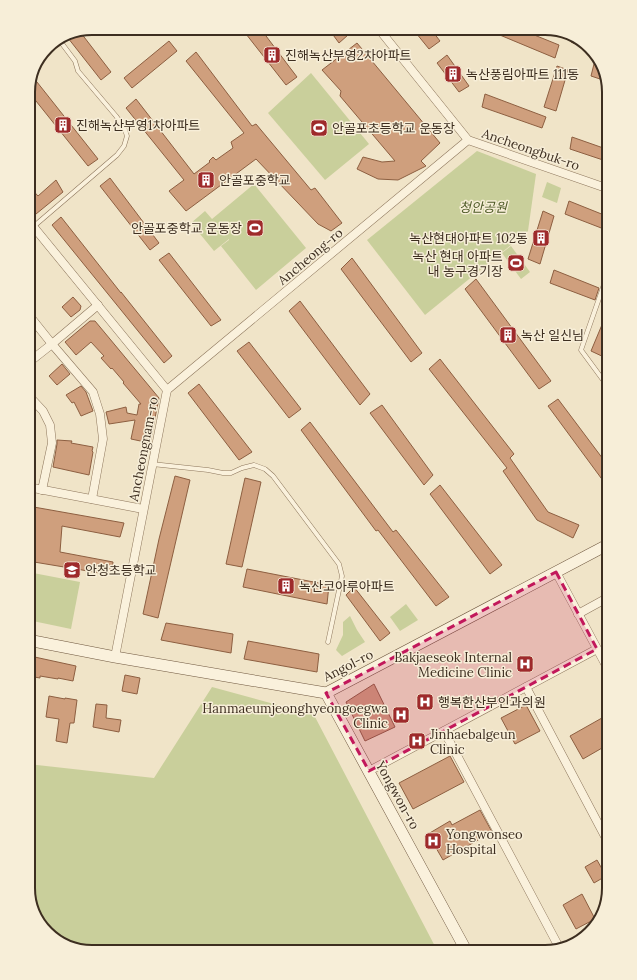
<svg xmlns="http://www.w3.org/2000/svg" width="637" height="980" font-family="Lora,'Noto Sans KR',serif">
<rect width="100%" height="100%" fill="#f0e4c8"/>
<g fill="#c9cf9b">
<path d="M311,73l58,71 -44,36 -57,-67z"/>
<path d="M477,151l59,23 -8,57 -103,84 -58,-75z"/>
<path d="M547,182l14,6 -4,15 -15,-6z"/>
<path d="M254,184l52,64 -50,42 -35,-44 8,-6v-1l-15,12 -23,-28 14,-12 7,8z"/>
<path d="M511,246l19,26 -9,7 -19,-26z"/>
<path d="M28,572l52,10 -9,47 -43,-9z"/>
<path d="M406,604l12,16 -18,11 -10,-14z"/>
<path d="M350,616l7,14 8,12 -23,14 -6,-6 7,-15v-13z"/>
<path d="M212,687l102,28 124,237h-350l-31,-11 -22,-24 -7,-29v-124l126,14z"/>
</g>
<g fill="#cf9f7d" stroke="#8d5f41">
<path d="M254,28h6l37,49 -11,8 -40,-51z"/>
<path d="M328,28h14l6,7 -9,8z"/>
<path d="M412,28h18l10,13 -11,8z"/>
<path d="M496,28h21l42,17 -4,13 -60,-25z"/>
<path d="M81,33l30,39 -10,8 -33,-42z"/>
<path d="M573,36l7,3 10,11 -19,-8z"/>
<path d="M169,41l8,10 -45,37 -8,-10z"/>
<path d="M357,43l83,100 -19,18 5,5 -28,14 -20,-1 -21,-10 6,-12 19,5 13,-1 -55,-65 1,-5 -19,-21z"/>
<path d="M196,52l56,74 4,-2 55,66 4,-2 27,35 -11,8 -13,-7 -62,-65 -70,52 -17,-20 15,-11 -58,-72 10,-9 58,75 16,-12 -1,-1 4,-4 3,3 17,-12 -2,-6 13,-9 -58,-72z"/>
<path d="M447,55l22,31 -10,6 -22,-29z"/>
<path d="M594,64l9,3 3,14 -15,-5z"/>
<path d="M557,66l11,4 -12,41 -12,-4z"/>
<path d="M33,77l65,82 -10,7 -60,-75v-3z"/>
<path d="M485,94l61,23 -4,11 -60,-21z"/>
<path d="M572,137l37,13v12l-39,-13z"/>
<path d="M110,178l49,65 -9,7 -50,-64z"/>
<path d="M56,180l7,12 -27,22 -8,-9v-20l10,11z"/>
<path d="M569,201l40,16v14l-44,-17z"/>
<path d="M543,211l11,5 -14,48 -12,-5z"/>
<path d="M61,217l60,76v-1l51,64 -8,7 -112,-138z"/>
<path d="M169,253l52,67 -10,6 -52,-66z"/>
<path d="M352,258l70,95 -11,9 -70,-93z"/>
<path d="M554,270l45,18 -4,12 -45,-17z"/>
<path d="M476,279l75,102 -12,8 -74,-100z"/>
<path d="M73,297l8,9 -1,4 -9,7 -9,-10z"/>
<path d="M300,301l70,93 -10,11 -71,-94z"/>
<path d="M609,308v43l-3,7 -15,-7z"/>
<path d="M90,321h5l64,77 -9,45 -19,-4 4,-19 -26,4 -3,-12 20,-5 1,6 10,2 2,-11h2l-18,-21 1,-1 -12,-14 -1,1 -10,-11 3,-2 -13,-14 -15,13 -11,-13z"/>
<path d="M249,342l52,67 -12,9 -52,-67z"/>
<path d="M440,359l74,95 -4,4 38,54 31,13 -6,13 -36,-18 -34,-49 4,-3 -78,-99z"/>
<path d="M62,364l8,10 -13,11 -8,-9z"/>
<path d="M199,384l53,68 -13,8 -51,-67z"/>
<path d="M81,386l5,6 7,19 -12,5 -7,-14 -2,1 -6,-8z"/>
<path d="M558,399l51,68v18l-5,-3 -56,-76z"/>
<path d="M382,405l51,70 -9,10 -54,-72z"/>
<path d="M310,422l83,110 3,-2 53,67 -13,9 -58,-76 -2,1 -75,-101z"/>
<path d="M57,440l15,1 -1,2 22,4 -1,4 1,1 -4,23 -36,-8 4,-23z"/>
<path d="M175,476l15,4 -32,138 -15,-4 16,-75z"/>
<path d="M245,478l16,4 -19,85 -16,-3z"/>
<path d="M440,485l62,80 -12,9 -60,-80z"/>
<path d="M28,506l96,17 -4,14 -58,-11 -2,26 53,10 -1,13 -84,-14z"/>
<path d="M247,569l82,16 -2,19 -84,-17z"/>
<path d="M354,587l36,46 -10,8 -34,-46z"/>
<path d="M166,623l67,11 -2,19 -70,-13z"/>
<path d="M248,641l71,13 -2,18 -73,-13z"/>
<path d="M30,656l46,10 -3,15 -15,-3v1l-18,-3v2l-12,-2v-11z"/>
<path d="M125,675l15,3 -3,16 -15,-3z"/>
<path d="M374,684l21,43 -30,14 -19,-39z"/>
<path d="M49,696l16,3v-1l12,2 -3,23h-4l-3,20 -11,-2 3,-22 -13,-2z"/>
<path d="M96,704l11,1 -1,13 15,2 -2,12 -26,-5z"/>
<path d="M526,705l14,26 -25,13 -14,-26z"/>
<path d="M609,714v30l-26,15 -13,-23z"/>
<path d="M450,756l14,26 -51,27 -14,-26z"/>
<path d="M480,810l12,22 -49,28 -15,-26 22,-13 2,4z"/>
<path d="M597,860l9,16 -12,7 -9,-16z"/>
<path d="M582,894l13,25 -19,10 -13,-24z"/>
</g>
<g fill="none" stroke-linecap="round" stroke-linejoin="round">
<defs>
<g id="lane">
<path d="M33,227l84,-72 7,-9 3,-10 -3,-9 -8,-11 -38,-45 -3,-10 -15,-20"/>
<path d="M609,388l-28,-38 28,-80"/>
<path d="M152,464l56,6 15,3h8l11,-5 12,-3 11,4 8,7 66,88 3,12 -14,66"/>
</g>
<g id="street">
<path d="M378,28l90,112 141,49"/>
<path d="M28,220l139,170 -52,267"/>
<path d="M28,314l24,30 41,48 7,22 3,25 -11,60"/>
<path d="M28,363l24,-19 46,-39"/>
<path d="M167,390l301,-250"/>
<path d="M28,395l15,16 7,14 2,18 -10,47"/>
<path d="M28,487l115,22"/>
<path d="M556,572l53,99"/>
<path d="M578,614l31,-17"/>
<path d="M526,687l83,157"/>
<path d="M444,731l116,218"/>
<path d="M369,771l228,-122"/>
</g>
<g id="secondary">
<path d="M28,640l87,17 211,36 283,-149"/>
<path d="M326,693l141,259"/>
</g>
</defs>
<use href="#lane" stroke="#8d765c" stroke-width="5"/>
<use href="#street" stroke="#8d765c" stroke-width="9"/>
<use href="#secondary" stroke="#6f573f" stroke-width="12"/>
<use href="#lane" stroke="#faf1dc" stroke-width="4"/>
<use href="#street" stroke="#faf1dc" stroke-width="8"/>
<use href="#secondary" stroke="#faf1dc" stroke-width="11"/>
</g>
<path fill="#c2185b" fill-opacity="0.2" stroke="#c2185b" stroke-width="3" stroke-dasharray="8 5" stroke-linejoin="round" d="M556,572l41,77 -228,122 -43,-78z"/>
<defs>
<symbol id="building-square" viewBox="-11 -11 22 22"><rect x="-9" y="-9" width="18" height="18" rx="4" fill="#9e2a2b" stroke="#f7eed8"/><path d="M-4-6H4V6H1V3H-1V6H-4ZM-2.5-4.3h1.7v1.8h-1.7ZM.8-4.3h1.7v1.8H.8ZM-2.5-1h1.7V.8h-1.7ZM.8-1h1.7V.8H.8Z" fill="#fff"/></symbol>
<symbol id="stadium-square" viewBox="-11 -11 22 22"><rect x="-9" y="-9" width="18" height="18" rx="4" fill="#9e2a2b" stroke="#f7eed8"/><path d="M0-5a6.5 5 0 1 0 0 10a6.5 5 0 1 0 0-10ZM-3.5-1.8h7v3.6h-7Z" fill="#fff"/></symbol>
<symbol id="school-square" viewBox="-11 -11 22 22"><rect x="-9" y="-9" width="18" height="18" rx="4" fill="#9e2a2b" stroke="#f7eed8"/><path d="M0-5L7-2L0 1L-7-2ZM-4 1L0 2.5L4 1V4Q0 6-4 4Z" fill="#fff"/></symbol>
<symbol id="hospital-square" viewBox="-11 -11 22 22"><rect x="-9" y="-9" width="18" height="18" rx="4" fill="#9e2a2b" stroke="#f7eed8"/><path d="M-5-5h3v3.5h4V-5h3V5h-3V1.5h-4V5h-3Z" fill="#fff"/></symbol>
</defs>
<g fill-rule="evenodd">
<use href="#building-square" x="262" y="45" width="20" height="20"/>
<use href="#building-square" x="443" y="64" width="20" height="20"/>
<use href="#building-square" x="53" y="115" width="20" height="20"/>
<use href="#stadium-square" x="309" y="118" width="20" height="20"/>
<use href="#building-square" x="196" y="170" width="20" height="20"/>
<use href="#stadium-square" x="245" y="218" width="20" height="20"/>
<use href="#building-square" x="531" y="228" width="20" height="20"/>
<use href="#stadium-square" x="506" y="253" width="20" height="20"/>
<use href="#building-square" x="498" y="325" width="20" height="20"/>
<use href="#school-square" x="62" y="560" width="20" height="20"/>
<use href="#building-square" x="276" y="576" width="20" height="20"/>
<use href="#hospital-square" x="515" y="654" width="20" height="20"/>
<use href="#hospital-square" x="415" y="692" width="20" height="20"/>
<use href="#hospital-square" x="391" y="705" width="20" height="20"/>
<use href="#hospital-square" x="407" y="731" width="20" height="20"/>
<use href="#hospital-square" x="423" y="831" width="20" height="20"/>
</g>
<g text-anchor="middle" stroke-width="3" stroke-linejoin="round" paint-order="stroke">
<g font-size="13" fill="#3d2e20" stroke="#f7eed8" text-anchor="start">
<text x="285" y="60">진해녹산부영2차아파트</text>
<text x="466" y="79">녹산풍림아파트 111동</text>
<text x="76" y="130">진해녹산부영1차아파트</text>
<text x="332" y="133">안골포초등학교 운동장</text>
<text x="219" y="185">안골포중학교</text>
<text x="242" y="233" text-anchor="end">안골포중학교 운동장</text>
<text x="528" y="243" text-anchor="end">녹산현대아파트 102동</text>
<text x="503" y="261" text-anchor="end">녹산 현대 아파트<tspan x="503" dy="15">내 농구경기장</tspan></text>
<text x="521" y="340">녹산 일신님</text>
<text x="85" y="575">안청초등학교</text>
<text x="299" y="591">녹산코아루아파트</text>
<text x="512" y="662" text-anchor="end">Bakjaeseok Internal<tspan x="512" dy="15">Medicine Clinic</tspan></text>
<text x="438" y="707">행복한산부인과의원</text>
<text x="388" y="713" text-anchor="end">Hanmaeumjeonghyeongoegwa<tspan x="388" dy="15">Clinic</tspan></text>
<text x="430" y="739">Jinhaebalgeun<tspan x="430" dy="15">Clinic</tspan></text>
<text x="446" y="839">Yongwonseo<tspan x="446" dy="15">Hospital</tspan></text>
</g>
<g font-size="13" fill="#3d2e20" stroke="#f7eed8">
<text transform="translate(531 149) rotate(19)" y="5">Ancheongbuk-ro</text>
<text transform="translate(310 256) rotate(-40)" y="5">Ancheong-ro</text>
<text transform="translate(143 449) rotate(-79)" y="5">Ancheongnam-ro</text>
<text transform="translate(348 665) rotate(-27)" y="5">Angol-ro</text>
<text transform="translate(398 795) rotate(61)" y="5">Yongwon-ro</text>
</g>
<g font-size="13" font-style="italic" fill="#4d5a26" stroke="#f7eed8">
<text x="483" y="212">청안공원</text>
</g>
</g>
<path d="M0 0H637V980H0ZM92 35H545A57 57 0 0 1 602 92V888A57 57 0 0 1 545 945H92A57 57 0 0 1 35 888V92A57 57 0 0 1 92 35Z" fill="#f7eed8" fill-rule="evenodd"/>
<path fill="none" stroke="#3d2e20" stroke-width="2" d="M92 35H545A57 57 0 0 1 602 92V888A57 57 0 0 1 545 945H92A57 57 0 0 1 35 888V92A57 57 0 0 1 92 35Z"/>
</svg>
